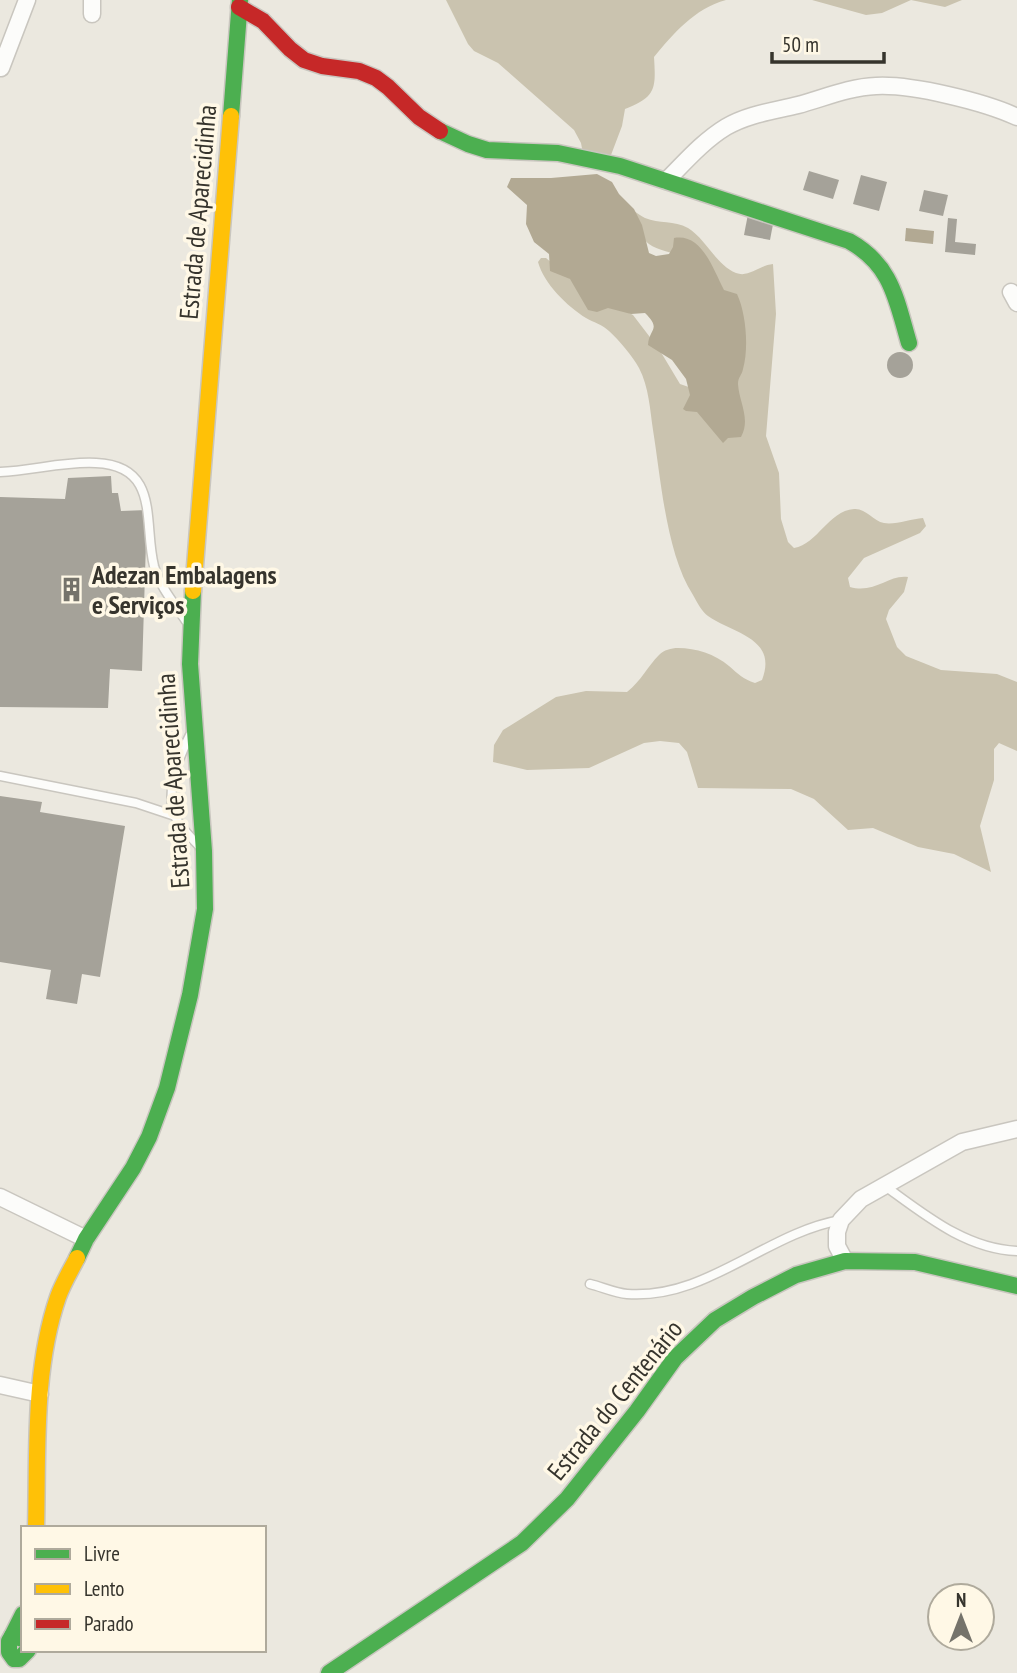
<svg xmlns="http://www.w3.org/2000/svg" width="1017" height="1673" font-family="'PT Sans Narrow',sans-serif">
<rect width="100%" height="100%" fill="#ebe8df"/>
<g fill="#cac3af">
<path d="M446,0h280c-32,9 -52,33 -72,57 2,32 2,40 -29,52l-3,17 -11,29 -27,4 -3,-16 -7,-13 -76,-67 -24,-12 -6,-7z"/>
<path d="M812,0h150l-17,7 -34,-7 -29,13 -16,2z"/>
<path d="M631,209c5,3 10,7 14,9 14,6 29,2 43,10 19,12 28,37 48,45 13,5 24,-8 37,-9l3,50 -10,122 13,37 2,46 7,23 6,6c24,-4 34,-37 60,-39 12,-1 19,12 30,14 11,2 27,-4 39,-5l3,8 -6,7 -56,25 -16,20 2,9c25,7 39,-13 58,-10l-4,15 -15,18 -3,9 11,28 9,9 35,14 56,4 20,8v69l-18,-8 -5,6v31l-14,46 11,46 -37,-18 -36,-7 -45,-19 -25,2 -34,-31 -23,-10 -93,-1 -11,-36 -8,-9 -19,-2 -16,2 -55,25 -62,2 -34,-8 1,-17 9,-15 53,-33 30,-6 41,1c15,-12 20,-25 32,-37 5,-5 12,-7 19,-7 18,0 37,6 51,18 9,8 14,13 26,17l7,-3c16,-42 -28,-46 -54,-64 -6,-4 -11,-14 -15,-21 -27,-42 -32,-116 -40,-165 -3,-20 -4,-43 -14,-62 -6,-11 -20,-28 -30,-37 -6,-6 -16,-9 -23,-13 -19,-12 -42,-34 -48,-56l3,-4h5l35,30 52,27 26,34 21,35 29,10 -28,-139c-38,-9 -36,-10 -50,-46z"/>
</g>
<g fill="#b2a993">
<path d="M597,174l15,8 7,12 15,15 8,16 7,28 7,3 13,-2 4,-7 1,-9c28,-5 39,31 50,52l13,4c9,19 12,54 6,75 -1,6 -5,8 -5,15 1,18 13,35 3,53l-13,1 -5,5 -26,-31 -11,-1 -3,-2 7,-14 -4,-16 -14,-19 -24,-15c1,-17 14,-15 -3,-32l-14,1 -23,-6 -11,4 -9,-2 -18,-31 -20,-8 -1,-17 -15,-12 -8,-18 1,-19 -20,-18 4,-9h40z"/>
<path d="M906,228l28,3 -1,13 -28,-3z"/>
</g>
<g fill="#a5a299">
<path d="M809,171l30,9 -6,19 -30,-9z"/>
<path d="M861,175l26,7 -8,29 -26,-7z"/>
<path d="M924,190l24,5 -5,21 -24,-5z"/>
<path d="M748,214l26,5 -4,21 -26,-5z"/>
<path d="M948,218l9,1 -2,23 21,2 -1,11 -30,-3z"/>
<circle cx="900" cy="365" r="13"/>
<path d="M111,476l1,17h6l3,18 26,-1 -5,161 -32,-2 -2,39 -108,-1v-210l65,2 3,-21z"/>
<path d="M0,796l42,6 -2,10 85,14 -25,151 -18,-3 -5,30 -31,-5 5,-29 -51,-8z"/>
</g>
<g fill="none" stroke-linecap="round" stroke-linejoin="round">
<defs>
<g id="lane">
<path d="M0,472c32,-1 64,-11 96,-9 65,3 47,60 58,103 6,21 20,37 32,55"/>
<path d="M190,735c-11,22 -25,57 -15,81 5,12 17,22 25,31"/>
<path d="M0,776l136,27 39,13"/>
<path d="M885,1186c40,29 81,63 132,65"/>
<path d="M590,1284c12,3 25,9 37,10 79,6 139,-61 214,-74"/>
</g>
<g id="street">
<path d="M92,0v14"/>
<path d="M1,68l26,-68"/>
<path d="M666,181c19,-19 37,-40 60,-54 22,-13 48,-16 72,-22 26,-7 51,-18 78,-19 36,-2 109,16 141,31"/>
<path d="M1011,292l6,11"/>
<path d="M0,1197l86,42"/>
<path d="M845,1261l-8,-15v-14l4,-12 20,-21 101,-57 55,-13"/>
<path d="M0,1385l40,9"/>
</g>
<g id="fast">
<path d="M231,116l9,-116"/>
<path d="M440,131l28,13 19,6 71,3 62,13 229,75c43,24 47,58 60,102"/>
<path d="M77,1258l9,-19 47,-71 16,-31 18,-49 23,-93 15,-86 -1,-58 -14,-187 3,-73"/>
<path d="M12,1636l11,-22"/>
<path d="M23,1639l-11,-3 -3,5v11l5,7h5l9,-9"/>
<path d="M329,1673l193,-130 45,-44 70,-88 38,-53 40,-38 38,-23 43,-22 49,-14 70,1 102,24"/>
</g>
<g id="slow">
<path d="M193,591l38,-475"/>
<path d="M36,1528c2,-76 -3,-158 22,-231 5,-14 13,-27 19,-39"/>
</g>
<path id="jam" d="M239,7l24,14 27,28 14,11 18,6 37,5 17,7 12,9 31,30 21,14"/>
</defs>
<use href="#lane" stroke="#c9c6bf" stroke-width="11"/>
<use href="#street" stroke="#c9c6bf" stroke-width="19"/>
<use href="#fast" stroke="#c9c6bf" stroke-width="19"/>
<use href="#slow" stroke="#c9c6bf" stroke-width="19"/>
<use href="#jam" stroke="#c9c6bf" stroke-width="19"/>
<use href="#lane" stroke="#fcfcfa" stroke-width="8"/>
<use href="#street" stroke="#fcfcfa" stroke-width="16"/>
<use href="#fast" stroke="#4caf50" stroke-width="16"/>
<use href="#slow" stroke="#ffc107" stroke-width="16"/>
<use href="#jam" stroke="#c62828" stroke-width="16"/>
</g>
<defs>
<symbol id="building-bare" viewBox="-9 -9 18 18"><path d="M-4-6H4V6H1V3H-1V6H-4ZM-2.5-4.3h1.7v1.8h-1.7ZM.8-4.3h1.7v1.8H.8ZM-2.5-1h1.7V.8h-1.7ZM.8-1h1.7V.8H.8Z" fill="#75736b" stroke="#fff8e6" stroke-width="2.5" paint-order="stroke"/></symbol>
</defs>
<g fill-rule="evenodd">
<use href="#building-bare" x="54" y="572" width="35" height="35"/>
</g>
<g text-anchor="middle" stroke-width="7" stroke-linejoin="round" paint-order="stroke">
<g font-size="26" fill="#36342d" stroke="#fff8e6">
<text transform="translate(198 212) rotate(-85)" y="9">Estrada de Aparecidinha</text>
<text transform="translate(173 781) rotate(-94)" y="9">Estrada de Aparecidinha</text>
<text transform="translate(615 1400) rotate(-51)" y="9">Estrada do Centenário</text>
</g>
<g font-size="26" font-weight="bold" fill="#36342d" stroke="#fff8e6" text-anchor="start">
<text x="92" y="584">Adezan Embalagens<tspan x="92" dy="30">e Serviços</tspan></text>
</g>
</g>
<rect x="21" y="1526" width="245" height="126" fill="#fff8e6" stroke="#afaa9c" stroke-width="2"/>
<rect x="35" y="1549" width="35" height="10" fill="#4caf50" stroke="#afaa9c" stroke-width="2"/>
<text x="84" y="1561" font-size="21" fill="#36342d">Livre</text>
<rect x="35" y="1584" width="35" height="10" fill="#ffc107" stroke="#afaa9c" stroke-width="2"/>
<text x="84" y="1596" font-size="21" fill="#36342d">Lento</text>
<rect x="35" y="1619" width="35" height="10" fill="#c62828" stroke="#afaa9c" stroke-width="2"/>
<text x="84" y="1631" font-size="21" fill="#36342d">Parado</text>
<g transform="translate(961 1617)"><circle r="33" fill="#fff8e6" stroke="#afaa9c" stroke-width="2"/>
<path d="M0-5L12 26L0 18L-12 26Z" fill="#75736b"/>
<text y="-10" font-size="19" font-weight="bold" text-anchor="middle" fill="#36342d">N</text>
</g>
<path d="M772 52v10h112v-10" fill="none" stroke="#36342d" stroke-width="3.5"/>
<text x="782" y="52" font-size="21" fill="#36342d" stroke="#fff8e6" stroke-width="5" paint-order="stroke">50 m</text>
</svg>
